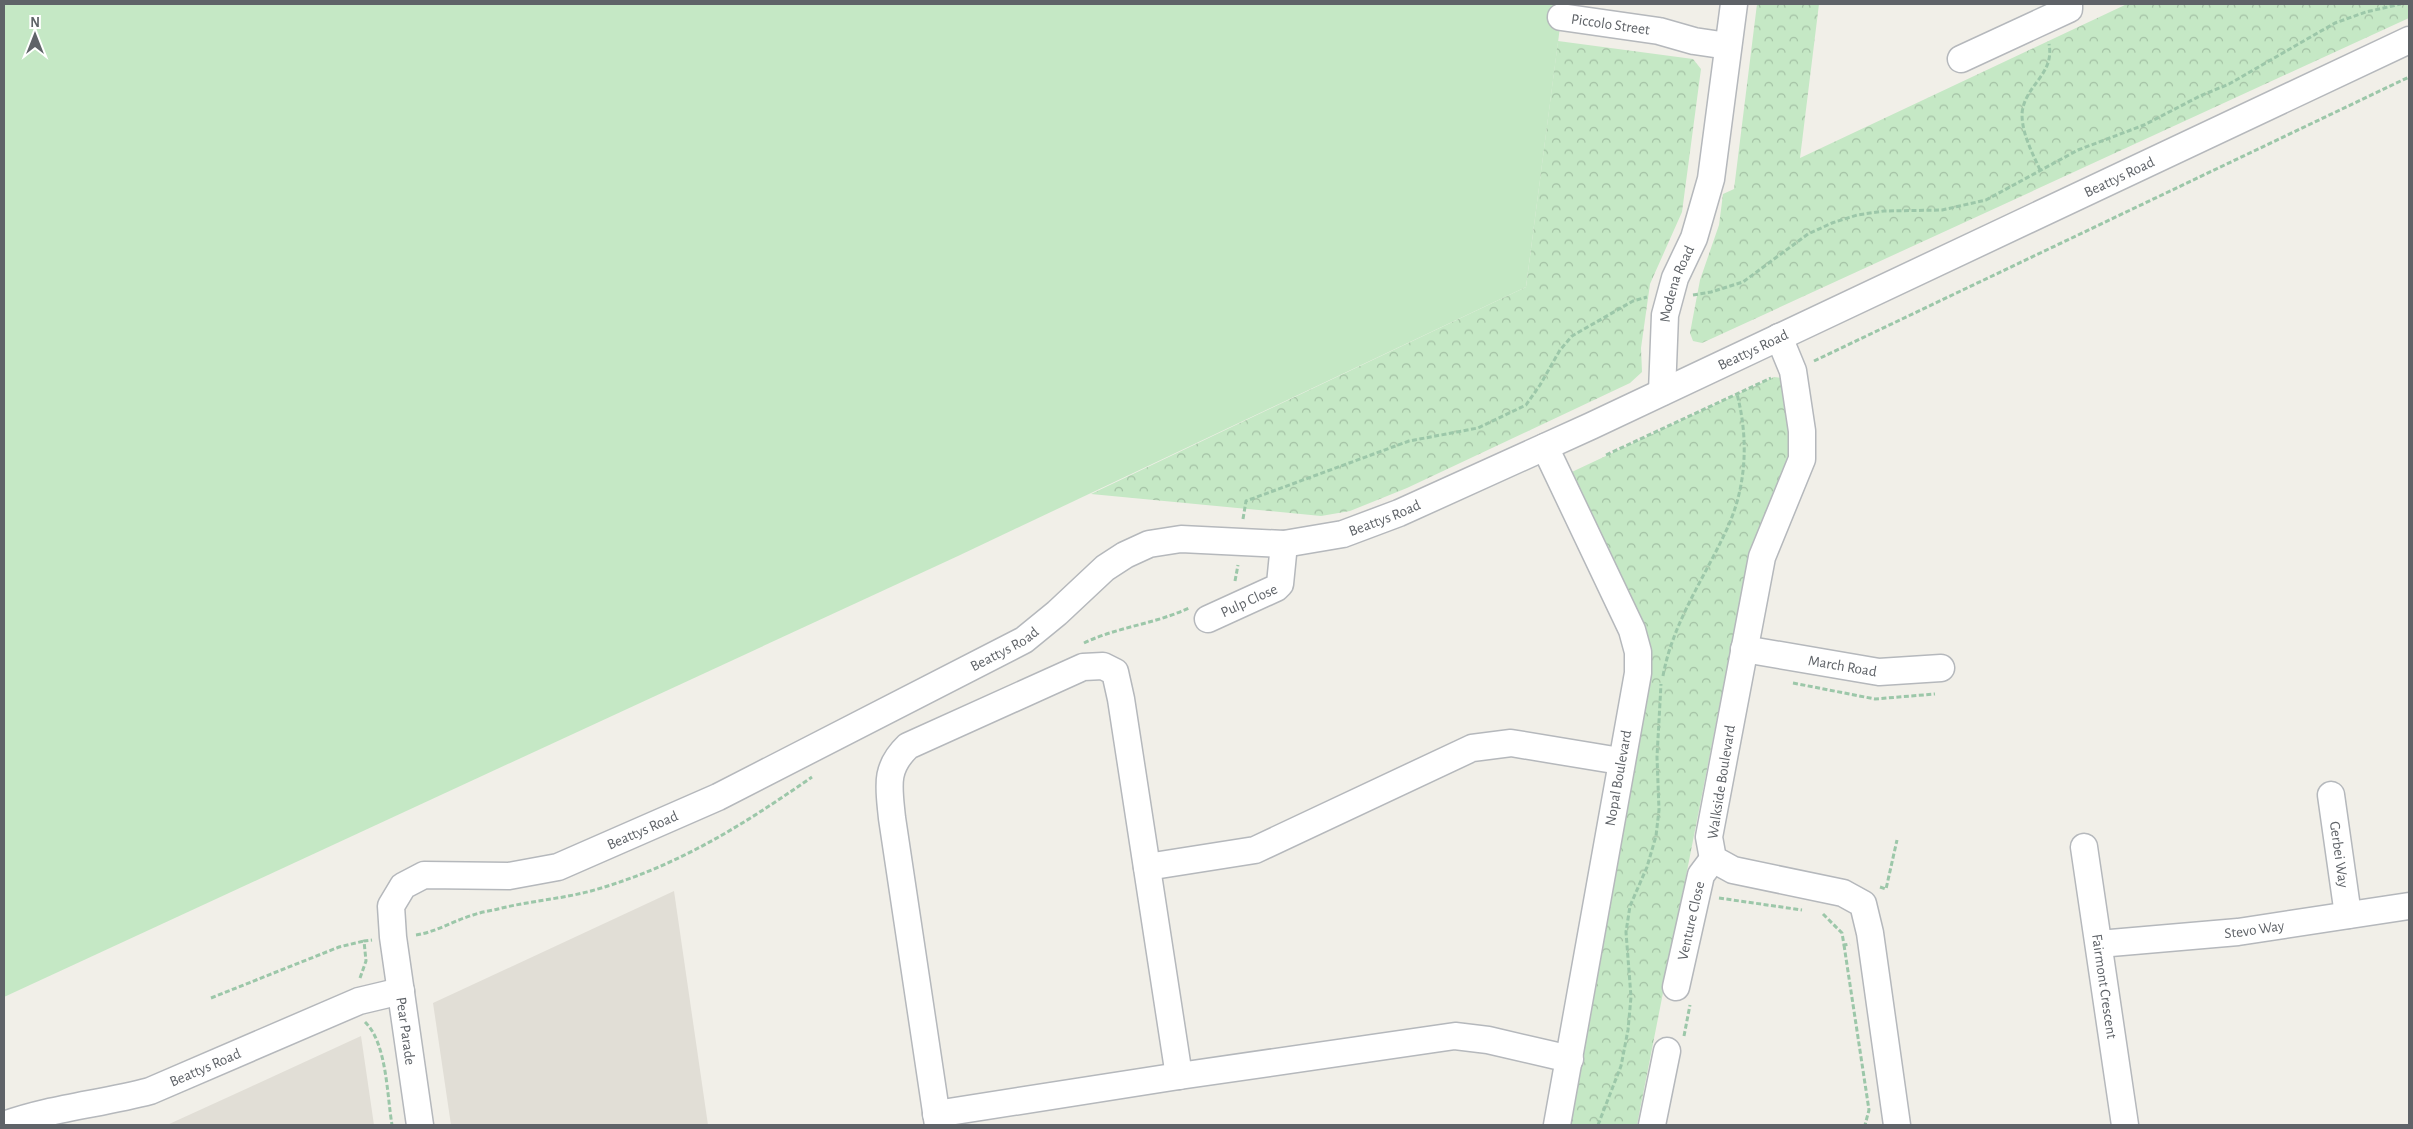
<svg xmlns="http://www.w3.org/2000/svg" width="2413" height="1129" font-family="'Alegreya Sans',sans-serif">
<defs>
<pattern id="park-crowns" width="20" height="18" patternUnits="userSpaceOnUse" patternTransform="scale(1.25)"><rect width="20" height="18" fill="#c5e8c5"/><path d="M2 6a3 3 0 1 1 6 0M12 15a3 3 0 1 1 6 0" fill="none" stroke="#a3c0a4"/></pattern>
</defs>
<rect width="100%" height="100%" fill="#f1efe8"/>
<g fill="#e1ded6">
<path d="M674,891l34,234h-257l-18,-122z"/>
<path d="M361,1036l13,89h-207l81,-37z"/>
</g>
<path fill="#c5e8c5" d="M4,4h1559l-37,283 -568,269 -954,441z"/>
<g fill="url(#park-crowns)">
<path d="M1757,4h62l-19,154 327,-154h282v14l-707,325 -9,-2 -3,-8 10,-53 19,-55 4,-31 11,-5z"/>
<path d="M1558,41l135,18 8,10 -19,143 -32,72 -9,64 1,24 -12,11 -223,105 -57,23 -29,5 -230,-22 435,-207z"/>
<path d="M1774,377l8,1 7,43 1,35 -35,82 -7,23 -111,564h-80l81,-452 -79,-195z"/>
</g>
<g fill="none" stroke-linecap="round" stroke-linejoin="round">
<defs>
<g id="minor">
<path id="s1" d="M1561,17l98,14 35,10 34,5"/>
<path d="M1961,59l108,-50v-5"/>
<path d="M1779,337l14,34 9,60v28l-40,98 -53,280 4,22 20,11 110,23 20,11 7,29 27,192"/>
<path id="s2" d="M1662,392l3,-77 10,-37 19,-40 17,-59 23,-175"/>
<path d="M1545,447l87,183 6,22v21l-81,452"/>
<path id="s3" d="M1208,619l68,-31 4,-4 4,-40"/>
<path id="s4" d="M1744,649l135,23 62,-4"/>
<path id="s5" d="M2331,795l17,120"/>
<path id="s6" d="M2084,847l41,278"/>
<path d="M1147,867l108,-17 217,-102 39,-5 109,18"/>
<path id="s7" d="M2099,944l139,-12 171,-26"/>
<path id="s8" d="M1676,987l25,-112 12,-16"/>
<path d="M936,1114l243,-38 276,-40 33,4 82,19"/>
<path id="s9" d="M4,1125c47,-17 97,-21 146,-34l209,-90 42,-10"/>
<path id="s10" d="M420,1125l-27,-188 -2,-31 12,-20 21,-11 85,1 49,-9 160,-70 306,-157 33,-27 48,-45 20,-13 24,-11 32,-5 103,5 59,-10 56,-21 192,-87 818,-386"/>
<path d="M938,1125l-46,-307c-3,-31 -8,-49 16,-72l175,-79 20,-1 12,6 6,27 58,377"/>
<path d="M1652,1125l15,-74"/>
</g>
</defs>
<use href="#minor" stroke="#b5b8bc" stroke-width="29"/>
<g stroke="#9cc7a9" stroke-width="3" stroke-dasharray="5 2.5" stroke-linecap="butt">
<path d="M2040,170c-8,-18 -18,-36 -18,-56 2,-29 33,-39 27,-70"/>
<path d="M1693,295l18,-3 32,-10 65,-48 24,-11 25,-8 27,-4 58,-1 44,-10 92,-50 66,-25 56,-29 29,-12 106,-61 31,-11 35,-8"/>
<path d="M1814,361l595,-284"/>
<path d="M1606,455l165,-77"/>
<path d="M1243,519l3,-18 163,-60 69,-13 48,-23 14,-20 20,-35 12,-14 61,-35 14,-4"/>
<path d="M1235,581l3,-16"/>
<path d="M1084,643c33,-16 71,-19 105,-35"/>
<path d="M1663,676c10,-56 45,-103 67,-154 17,-41 18,-86 7,-128"/>
<path d="M1793,683l82,16 60,-5"/>
<path d="M1880,887l6,2 11,-49"/>
<path d="M1719,898l83,12"/>
<path d="M1823,914l19,19 2,12 6,-1"/>
<path d="M416,935c20,-3 37,-14 57,-20 8,-3 17,-4 25,-6 31,-8 63,-10 93,-18 85,-24 149,-64 221,-114"/>
<path d="M1844,945l25,165 -4,15"/>
<path d="M360,978l6,-17 -2,-20 8,-1"/>
<path d="M211,998l128,-51 25,-6"/>
<path d="M365,1022c22,21 22,74 27,103"/>
<path d="M1684,1036l6,-31"/>
<path d="M1598,1125l23,-59 7,-36 3,-33 -5,-65 4,-26 17,-39 9,-31 3,-26 -2,-53 4,-73"/>
</g>
<use href="#minor" stroke="#fff" stroke-width="26"/>
</g>
<g text-anchor="middle" stroke-width="5" stroke-linejoin="round" paint-order="stroke">
<g font-size="15" fill="#5f6368" stroke="#fff">
<text dy="5" stroke="none"><textPath href="#s1" startOffset="50">Piccolo Street</textPath></text>
<text dy="5" stroke="none"><textPath href="#s10" startOffset="2130">Beattys Road</textPath></text>
<text dy="5" stroke="none"><textPath href="#s2" startOffset="110">Modena Road</textPath></text>
<text dy="5" stroke="none"><textPath href="#s10" startOffset="1725">Beattys Road</textPath></text>
<text dy="5" stroke="none"><textPath href="#s10" startOffset="1320">Beattys Road</textPath></text>
<text dy="5" stroke="none"><textPath href="#s3" startOffset="45">Pulp Close</textPath></text>
<text dy="5" stroke="none"><textPath href="#s10" startOffset="900">Beattys Road</textPath></text>
<text dy="5" stroke="none"><textPath href="#s4" startOffset="100">March Road</textPath></text>
<text transform="translate(1618 778) rotate(-80)" y="5">Nopal Boulevard</text>
<text transform="translate(1721 782) rotate(-81)" y="5">Walkside Boulevard</text>
<text dy="5" stroke="none"><textPath href="#s10" startOffset="495">Beattys Road</textPath></text>
<text dy="5" stroke="none"><textPath href="#s5" startOffset="60">Gerbei Way</textPath></text>
<text dy="5" stroke="none"><textPath href="#s8" startOffset="68">Venture Close</textPath></text>
<text dy="5" stroke="none"><textPath href="#s7" startOffset="156">Stevo Way</textPath></text>
<text dy="5" stroke="none"><textPath href="#s6" startOffset="141">Fairmont Crescent</textPath></text>
<text transform="translate(406 1031) rotate(82)" y="5">Pear Parade</text>
<text dy="5" stroke="none"><textPath href="#s9" startOffset="210">Beattys Road</textPath></text>
</g>
</g>
<rect width="2413" height="1129" fill="none" stroke="#5f6368" stroke-width="10"/>
<g transform="translate(35 35)" stroke="#ffffff" stroke-width="4" paint-order="stroke">
<path d="M0-4L9 19L0 12L-9 19Z" fill="#5f6368"/>
<text y="-8" font-size="14" font-weight="bold" text-anchor="middle" fill="#5f6368">N</text>
</g>
</svg>
